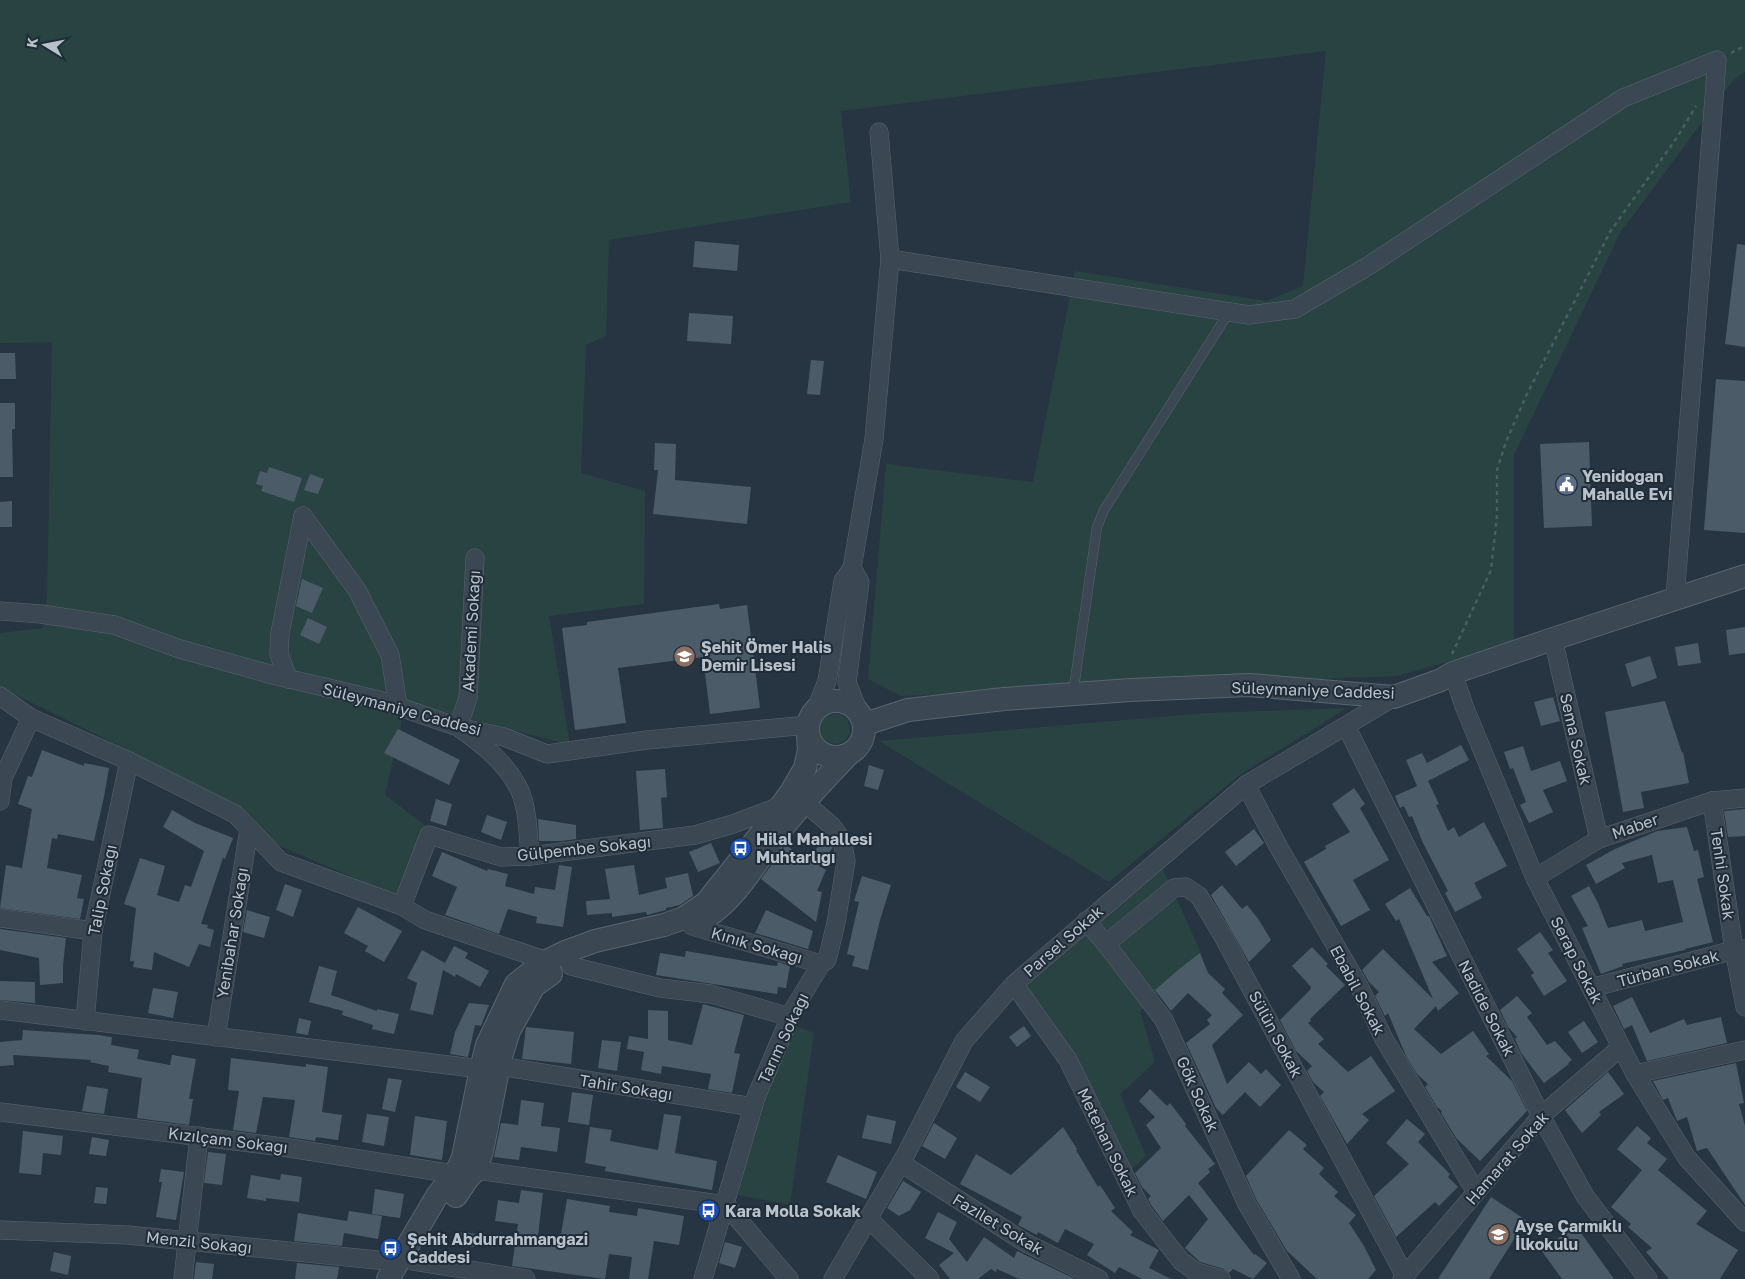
<svg xmlns="http://www.w3.org/2000/svg" width="1745" height="1279" font-family="'Golos Text',sans-serif">
<rect width="100%" height="100%" fill="#273542"/>
<g fill="#294343">
<path d="M0,0h1745v72l-11,7 -114,154 -106,222v189l-118,32 -495,20 -33,-17 18,-215 147,18 42,-211 191,30 37,-15 23,-235 -485,60 10,91 -242,38 -3,96 -20,9 -5,128 64,18 -1,113 -95,12 21,129 -164,-43 -21,93 40,30 -29,71 -125,-54 -34,-38 -237,-117v-54l43,-5 4,-31 5,-255 -52,1z"/>
<path d="M1347,708l-106,66 -132,108 -230,-141 328,-28z"/>
<circle cx="835" cy="729" r="15"/>
<path d="M1163,869l38,84 -61,58 15,51 -35,32 26,62 -16,15 -104,-184z"/>
<path d="M779,1019l35,14 -24,172 -52,-10z"/>
</g>
<g fill="#4b5b68">
<path d="M695,241l44,4 -2,26 -44,-4z"/>
<path d="M1737,244l8,1v102l-20,-3z"/>
<path d="M689,313l44,3 -2,28 -44,-3z"/>
<path d="M0,353h15l1,26h-16z"/>
<path d="M811,360l13,1 -4,34 -13,-1z"/>
<path d="M1716,379l29,2v152l-41,-3z"/>
<path d="M0,403h15v26h-3l1,48h-13z"/>
<path d="M1589,442l3,84 -48,2 -4,-84z"/>
<path d="M655,443l21,1 -1,36 76,7 -4,37 -94,-10 5,-44h-4z"/>
<path d="M269,467l33,11 -8,24 -33,-11 2,-5 -7,-2 4,-13 7,2z"/>
<path d="M310,474l14,5 -6,15 -14,-4z"/>
<path d="M12,501v26h-12v-25z"/>
<path d="M302,579l21,9 -11,25 -16,-7z"/>
<path d="M719,604l1,5 27,-4 13,103 -50,6 -7,-57 -85,11 8,55 -51,7 -13,-102 25,-3v-3z"/>
<path d="M308,618l19,9 -8,17 -19,-9z"/>
<path d="M1745,627v26l-16,2 -3,-25z"/>
<path d="M1698,643l3,20 -23,3 -3,-19z"/>
<path d="M1650,656l7,22 -25,9 -7,-23z"/>
<path d="M1553,697l7,24 -19,5 -7,-24z"/>
<path d="M1665,701l17,52 1,-1 6,31 -48,9 3,16 -21,4 -18,-100z"/>
<path d="M398,729l62,31 -11,25 -65,-32z"/>
<path d="M1461,745l8,15 -41,21 11,23 -3,1 12,26 6,-4 5,10 25,-15 23,44 -33,17 8,15 -27,14 -10,-19 3,-2 -25,-48 -11,-27 -3,1 -5,-11 -4,2 -5,-12 22,-10 -11,-26 16,-7 5,10z"/>
<path d="M1523,746l8,25 29,-10 7,20 -24,9 10,22 -24,11 -9,-18 6,-3 -13,-34 -3,1 -6,-17z"/>
<path d="M42,750l42,16v-3l25,5 -5,29 -10,44 -36,-7 -1,5 -5,-1 -5,30 35,7 -5,23 7,1 -4,20 -80,-11 6,-43 16,3 10,-59 -14,-5 10,-28 4,1z"/>
<path d="M869,765l15,5 -6,20 -14,-4z"/>
<path d="M665,769l2,28 -6,1 2,30 -23,2 -4,-59z"/>
<path d="M1354,788l11,16 -5,4 29,52 -36,20 17,30 -29,16 -37,-64 22,-13 -1,-3 25,-14 -18,-28z"/>
<path d="M436,799l16,5 -6,22 -16,-5z"/>
<path d="M1745,809v27l-17,1 -4,-26z"/>
<path d="M172,810l23,13 38,15 -8,21 -2,-1 -22,66 7,1 -1,3 7,2 -4,17 -11,-3 -10,23 -35,-15 -2,18 -19,-3 1,-6h-4l6,-53 -12,-4 16,-46 25,8 -8,29 22,7 6,-17 6,2 13,-36 -41,-24z"/>
<path d="M487,815l20,7 -6,18 -20,-8z"/>
<path d="M538,819l38,6v14l-15,2h-22z"/>
<path d="M1687,827l7,24 4,-1 6,27 -7,2 16,63 -28,7v1l-63,14 1,2 -22,8 -19,-46 6,-2 -17,-30 18,-10 9,17 10,25 34,-8 3,11 38,-9 -10,-42 -15,3 -6,-28 -30,8 3,5 -29,16 -10,-19 29,-16 42,-18z"/>
<path d="M1254,829l10,14 -28,23 -11,-14z"/>
<path d="M825,835l8,12 -14,19 7,4 -9,21 5,1 -6,30 -55,-43 25,-34 22,17z"/>
<path d="M711,843l9,20 -22,9 -9,-20z"/>
<path d="M442,852l45,19 1,-2 20,5 -3,12 29,8 1,-7 20,3 4,-25 13,2 -9,60 -27,-4 1,-6 -29,-8 -9,25 -54,-19 12,-28 -25,-11z"/>
<path d="M634,865l5,30 28,-7 -2,-10 23,-5 5,23 -13,9 -14,3v2l-19,5 -1,-3 -34,5v-4l-25,2 -1,-14 24,-2 -5,-30z"/>
<path d="M862,876l29,9 -11,35 -12,50 -16,-4 3,-10 -8,-2 12,-52 -5,-1z"/>
<path d="M285,884l17,6 -9,27 -17,-7z"/>
<path d="M1222,885l20,24 5,-4 12,15 12,20 -22,22 -38,-67z"/>
<path d="M1410,888l17,28h2l18,40 -15,6 27,31 -21,18 -2,-5 -22,23 27,25 32,-23 16,23 -3,2 26,25 15,30 -47,50 -24,-23 -15,-25 1,-2 -5,-4 -12,-20 3,-3 -11,-10 -11,-18 -18,-43 -3,3 -10,-20 4,-4 -10,-10 -7,-12 21,-21 50,50 -34,-80 -3,2 -11,-17z"/>
<path d="M358,907l44,24 -18,31 -19,-11 3,-5 -24,-13z"/>
<path d="M247,910l23,7 -6,21 -21,-6z"/>
<path d="M766,910l47,21 -5,18 -53,-16z"/>
<path d="M0,929l66,9 -3,27v18l-23,2 -1,-27 -39,-8z"/>
<path d="M1540,932l13,18 -5,3 19,28 -23,15 -13,-21 3,-2 -17,-24z"/>
<path d="M454,946l14,7 -3,5 24,13 -9,16 -24,-13 -1,3 -12,-7 -10,45 -23,-5 7,-27 -10,-5 15,-28 23,13z"/>
<path d="M1312,947l16,17 -2,2 19,19 -35,34 1,2 -3,2 16,16 -6,5 30,28 23,-16 24,35 -33,23 7,6 -22,24 -27,-48 4,-4 -11,-10 -6,-11 5,-5 -16,-15 -16,-31 30,-30 1,-3 -19,-21z"/>
<path d="M686,951l82,14 9,1 1,-4 12,4 -4,22 -8,-1 -1,7 -121,-19 4,-22 25,4z"/>
<path d="M1200,953l8,20 17,16 -3,4 21,22 -31,30 15,39 22,-22 12,12 5,-5 15,16 -21,22 -15,-15 -22,23 -7,-7 -30,-65 24,-19 -3,-4 5,-5 -24,-22 -17,18 -16,-21 23,-20z"/>
<path d="M319,966l18,5 -6,24 46,16v-2l22,5 -5,20 -22,-5 1,-4 -31,-10 1,-4 -34,-9z"/>
<path d="M0,981l35,1v21l-35,-3z"/>
<path d="M153,988l25,4 -5,26 -25,-5z"/>
<path d="M1517,996l15,17 -5,4 20,28 8,-4 17,19 -4,3 1,1 -25,19 -23,-30 -6,-14 2,-2 -9,-10 -8,-17z"/>
<path d="M1632,997l18,36 34,-14 3,6 34,-8 6,26 -80,18 -15,-36 -8,4 -11,-23z"/>
<path d="M469,1003l20,2 -8,21 -6,-1 -7,32 -18,-3 5,-22z"/>
<path d="M703,1004l41,11 -10,38 6,1 -8,39 -24,-4 3,-15 -49,-8 -1,8 -20,-4 3,-18 -17,-3 2,-13 19,3v-29l20,1v29l24,5z"/>
<path d="M299,1018l12,3 -3,14 -12,-2z"/>
<path d="M1584,1021l14,21 -16,11 -14,-21z"/>
<path d="M1024,1026l7,10 -14,11 -8,-10z"/>
<path d="M526,1027l48,5 -3,32 -49,-5z"/>
<path d="M23,1030l75,5 14,2 -1,8 28,5 -2,9 33,6 2,-10 24,4 -7,40h4l-4,26 -52,-7 5,-40 -34,-6 1,-6 -19,-4 1,-2 -78,-5 1,10 -14,1v-24l22,-2z"/>
<path d="M602,1040l19,2 -4,29 -19,-3z"/>
<path d="M231,1058l75,9v-3l22,3 -6,45 20,3 -4,25 -22,-3 -1,4 -26,-4 6,-37 -32,-3 -7,36 -23,-3 6,-39 -11,-1z"/>
<path d="M1736,1063l8,40 -5,1 6,22v79l-38,-57 -10,3 -10,-34 -10,4 -9,-23 -5,2 -10,-19z"/>
<path d="M965,1072l25,15 -10,15 -24,-15z"/>
<path d="M1608,1072l16,22 -25,18 2,3 -19,18 -17,-23z"/>
<path d="M388,1078l14,2 -7,32 -13,-3z"/>
<path d="M87,1086l21,3 -4,25 -22,-3z"/>
<path d="M1150,1089l17,17 3,-3 16,21 -1,2 30,38 -7,5 2,3 -12,11 56,72 1,-1 12,9 -14,16 -20,-10 -4,4 -5,-4 -24,-7 -15,-14 23,-29 -19,-24 -26,26 -12,-16 -3,-6 3,-3 -9,-9 -7,-14 26,-25 -15,-23 9,-8 -16,-16z"/>
<path d="M572,1092l21,3 -4,30 -21,-3z"/>
<path d="M521,1100l23,3 -3,23 19,2 -3,24 -36,-5 -2,13 -25,-3 7,-34 17,2z"/>
<path d="M367,1114l22,3 -5,29 -22,-4z"/>
<path d="M664,1114l17,2 -6,37 42,8 -5,29 -107,-19 1,-4 -21,-4 5,-36 22,3 -2,11 48,9z"/>
<path d="M867,1115l29,6 -5,23 -29,-6z"/>
<path d="M415,1116l32,5 -5,39 -32,-5z"/>
<path d="M1407,1119l18,15 -7,8 32,32 -2,3 10,10 -19,19 -4,-4 -39,35 -22,-41 35,-32 -23,-21z"/>
<path d="M934,1123l23,15 -12,21 -23,-13z"/>
<path d="M1637,1126l14,12 -4,5 20,16 -9,11 49,41 -11,13 42,26 -18,29h-51l-23,-27 6,-4 -24,-21 3,-3 -20,-17 31,-37 -25,-21z"/>
<path d="M1063,1127l14,22 -1,1 22,37 2,-2 15,23 -4,3 22,21 -3,3 29,15 -10,18 22,11h-29l-23,-12 -4,6 -28,-18 7,-11 -29,-15 -7,14 -20,-11 -1,3 -19,-10 4,-8 -62,-33 16,-30 35,21z"/>
<path d="M1289,1130l18,15 -4,4 21,19 -5,6 19,18 -4,4 22,19 -7,8 15,23 12,24 -8,9h-51l-30,-28 -31,-52 -10,-23z"/>
<path d="M23,1131l40,5 -2,19 -18,-2 -2,22 -22,-2z"/>
<path d="M92,1137l17,3 -3,16 -17,-2z"/>
<path d="M208,1152l18,2 -4,31 -18,-2z"/>
<path d="M838,1155l39,17 -11,27 -40,-17z"/>
<path d="M161,1169l23,3 -8,48 -20,-3 6,-35h-3z"/>
<path d="M281,1174l21,3 -3,25 -33,-4v3l-19,-3 4,-23 29,5z"/>
<path d="M903,1181l18,11 -11,18 -11,6 -12,-8z"/>
<path d="M96,1187l12,1 -2,16 -12,-1z"/>
<path d="M375,1189l29,5 -4,24 -28,-4z"/>
<path d="M521,1190l22,3 -5,43 22,4 7,-41 43,7 -1,6 28,4 1,-8 46,8 -5,29 -25,-4 -6,38h-19l3,-22 -23,-3 -4,25 -93,-13 6,-42 -23,-3 3,-21 21,3z"/>
<path d="M1491,1197l35,23 -37,59h-51z"/>
<path d="M349,1211l33,5 -4,23 -34,-6 -2,13 -48,-5 4,-28 49,8z"/>
<path d="M938,1212l19,10 -8,17 18,23 17,-25 30,21 3,-7 58,28h-56l-22,-10 -1,3 -5,-3 -13,10h-28l-11,-14 15,-12 -29,-15z"/>
<path d="M1576,1226l38,53h-52l-21,-29z"/>
<path d="M461,1232l16,2 -2,13 -16,-2z"/>
<path d="M725,1242l17,5 -7,21 -16,-5z"/>
<path d="M54,1252l17,4 -3,19 -18,-4z"/>
<path d="M196,1262l18,2 -2,15h-18z"/>
<path d="M297,1263l42,4 -2,12h-42z"/>
</g>
<g fill="none" stroke-linecap="round" stroke-linejoin="round">
<defs>
<path id="service" d="M1073,694l24,-167 7,-17 125,-198"/>
<g id="minor">
<path d="M890,259l359,56 46,-6 73,-43 255,-168 94,-38 -42,538"/>
<path d="M303,516l54,74 33,65 8,51"/>
<path d="M475,558l-7,140 -10,29c24,17 49,36 62,64 8,19 8,43 10,65"/>
<path d="M852,568l8,14 -13,100 10,26"/>
<path d="M0,611l41,3 73,11 66,24 93,26 106,25 79,27 46,10 43,17 100,-14 161,-15"/>
<path d="M1553,639l46,200"/>
<path d="M1453,673l11,33 71,172 100,196 52,84 58,64"/>
<path d="M288,679l-9,-25 1,-21 23,-117"/>
<path d="M0,696l31,22 98,43 106,53 46,48 121,44 23,14 122,41"/>
<path d="M816,709l11,-28 16,-100 9,-13 22,-129 16,-180 -11,-127"/>
<path d="M1346,726l195,390 44,80 63,83"/>
<path d="M1246,785l32,61 81,140 25,53 92,153"/>
<path d="M0,801l3,-23 28,-60"/>
<path d="M1712,801l22,149 11,57"/>
<path d="M1535,878l64,-39 113,-38 33,-3"/>
<path d="M402,906l27,-71 72,22 29,-1 165,-21 38,-11 50,-19"/>
<path d="M0,918l93,13"/>
<path d="M1086,921l20,23 58,76 83,184 44,75"/>
<path d="M692,926l129,38"/>
<path d="M1106,944l68,-56 12,-1 13,9 25,42 181,338"/>
<path d="M571,966l89,22 51,6 79,23"/>
<path d="M1014,984l54,76 74,151 39,50 15,11 25,7"/>
<path d="M1591,988l143,-38 11,-1"/>
<path d="M0,1010c160,21 321,38 481,59"/>
<path d="M85,1021l8,-90 36,-170"/>
<path d="M216,1037l33,-208"/>
<path d="M499,1066l254,41"/>
<path d="M1635,1074l110,-24"/>
<path d="M0,1112l283,35 171,27"/>
<path d="M901,1163l125,80 73,36"/>
<path d="M476,1170l250,35"/>
<path d="M726,1205l63,74"/>
<path d="M868,1218l62,61"/>
<path d="M0,1230l128,5 269,27"/>
<path d="M413,1261l113,18"/>
<path d="M183,1279l16,-143"/>
<path d="M703,1279l53,-182 37,-87 28,-46 6,-4 9,-37 10,-62 -4,-21 -10,-14 -28,-24"/>
<path d="M833,1279l73,-125 58,-113 50,-57 232,-199 148,-88"/>
<path d="M1402,1279l139,-163 80,-69"/>
</g>
<g id="tertiary">
<circle cx="836" cy="729" r="28"/>
<path d="M865,724l43,-14 96,-11 127,-9 118,-5 145,12 47,-17 12,-7 100,-34 192,-63"/>
<path d="M707,917c30,-20 47,-52 69,-81 22,-28 46,-54 71,-80"/>
<path d="M456,1196l12,-18 8,-8 6,-19 18,-91 9,-29 25,-45 17,-12"/>
<path d="M388,1279l49,-83 22,-29 4,-10 18,-88 6,-24 29,-61 25,-20 24,-12 30,-11 69,-16 20,-7 22,-15 58,-73 27,-38 14,-24 4,-18 -1,-15"/>
</g>
</defs>
<use href="#service" stroke="#59656f" stroke-width="10"/>
<use href="#minor" stroke="#59656f" stroke-width="19"/>
<use href="#tertiary" stroke="#59656f" stroke-width="24"/>
<g stroke="#475f60" stroke-width="2.5" stroke-dasharray="4 4" stroke-linecap="butt">
<path d="M1731,53l14,-7"/>
<path d="M1452,654l39,-84 6,-54v-46l9,-28 20,-46 84,-164 68,-96 18,-30"/>
</g>
<use href="#service" stroke="#3b4752" stroke-width="9"/>
<use href="#minor" stroke="#3b4752" stroke-width="18"/>
<use href="#tertiary" stroke="#3b4752" stroke-width="22"/>
</g>
<defs>
<symbol id="civic-disc" viewBox="-11 -11 22 22"><circle r="9.5" fill="#5c6f8a" stroke="#202c37"/><path d="M-.6-6.5H3V-4.5H.6V-3L4-1V1h2V6H-6V1h2V-1L-.6-3ZM-1.2 2.5V6h2.4V2.5Z" fill="#fff"/></symbol>
<symbol id="school-disc" viewBox="-11 -11 22 22"><circle r="9.5" fill="#8d6e63" stroke="#202c37"/><path d="M0-5L7-2L0 1L-7-2ZM-4 1L0 2.5L4 1V4Q0 6-4 4Z" fill="#fff"/></symbol>
<symbol id="bus-disc" viewBox="-11 -11 22 22"><circle r="9.5" fill="#1a4fb4" stroke="#202c37"/><path d="M-5-6H5V4H4V6H2V4H-2V6H-4V4H-5ZM-3.5-4V0h7V-4ZM-3.5 1.2v1.5H-2V1.2ZM2 1.2v1.5H3.5V1.2Z" fill="#fff"/></symbol>
</defs>
<g fill-rule="evenodd">
<use href="#civic-disc" x="1554" y="472" width="25" height="25"/>
<use href="#school-disc" x="672" y="644" width="25" height="25"/>
<use href="#bus-disc" x="728" y="836" width="25" height="25"/>
<use href="#bus-disc" x="696" y="1198" width="25" height="25"/>
<use href="#school-disc" x="1486" y="1222" width="25" height="25"/>
<use href="#bus-disc" x="378" y="1236" width="25" height="25"/>
</g>
<g text-anchor="middle" stroke-width="4" stroke-linejoin="round" paint-order="stroke">
<g font-size="16" font-weight="bold" fill="#b8c2cc" stroke="#202c37" text-anchor="start">
<text x="1582" y="482">Yenidoğan<tspan x="1582" dy="18">Mahalle Evi</tspan></text>
<text x="701" y="653">Şehit Ömer Halis<tspan x="701" dy="18">Demir Lisesi</tspan></text>
<text x="756" y="845">Hilal Mahallesi<tspan x="756" dy="18">Muhtarlığı</tspan></text>
<text x="725" y="1217">Kara Molla Sokak</text>
<text x="1515" y="1232">Ayşe Çarmıklı<tspan x="1515" dy="18">İlkokulu</tspan></text>
<text x="407" y="1245">Şehit Abdurrahmangazi<tspan x="407" dy="18">Caddesi</tspan></text>
</g>
<g font-size="16" fill="#b8c2cc" stroke="#202c37">
<text transform="translate(471 631) rotate(-87)" y="6">Akademi Sokağı</text>
<text transform="translate(1313 690) rotate(2)" y="6">Süleymaniye Caddesi</text>
<text transform="translate(402 709) rotate(15)" y="6">Süleymaniye Caddesi</text>
<text transform="translate(1576 739) rotate(77)" y="6">Sema Sokak</text>
<text transform="translate(1635 826) rotate(-19)" y="6">Maber</text>
<text transform="translate(584 848) rotate(-6)" y="6">Gülpembe Sokağı</text>
<text transform="translate(1723 874) rotate(82)" y="6">Tenhi Sokak</text>
<text transform="translate(102 890) rotate(-79)" y="6">Talip Sokağı</text>
<text transform="translate(232 933) rotate(-81)" y="6">Yenibahar Sokağı</text>
<text transform="translate(1063 941) rotate(-41)" y="6">Parsel Sokak</text>
<text transform="translate(757 945) rotate(16)" y="6">Kınık Sokağı</text>
<text transform="translate(1577 960) rotate(63)" y="6">Serap Sokak</text>
<text transform="translate(1668 968) rotate(-15)" y="6">Türban Sokak</text>
<text transform="translate(1358 990) rotate(62)" y="6">Ebabil Sokak</text>
<text transform="translate(1487 1008) rotate(63)" y="6">Nadide Sokak</text>
<text transform="translate(1276 1034) rotate(62)" y="6">Sülün Sokak</text>
<text transform="translate(783 1038) rotate(-65)" y="6">Tarım Sokağı</text>
<text transform="translate(626 1087) rotate(9)" y="6">Tahir Sokağı</text>
<text transform="translate(1198 1094) rotate(66)" y="6">Gök Sokak</text>
<text transform="translate(228 1140) rotate(7)" y="6">Kızılçam Sokağı</text>
<text transform="translate(1108 1142) rotate(64)" y="6">Metehan Sokak</text>
<text transform="translate(1507 1158) rotate(-49)" y="6">Hamarat Sokak</text>
<text transform="translate(998 1224) rotate(31)" y="6">Fazilet Sokak</text>
<text transform="translate(199 1242) rotate(6)" y="6">Menzil Sokağı</text>
</g>
</g>
<g transform="translate(45 45) rotate(280)" stroke="#202c37" stroke-width="4" paint-order="stroke">
<path d="M0-4L9 19L0 12L-9 19Z" fill="#b8c2cc"/>
<text y="-8" font-size="14" font-weight="bold" text-anchor="middle" fill="#b8c2cc">K</text>
</g>
</svg>
